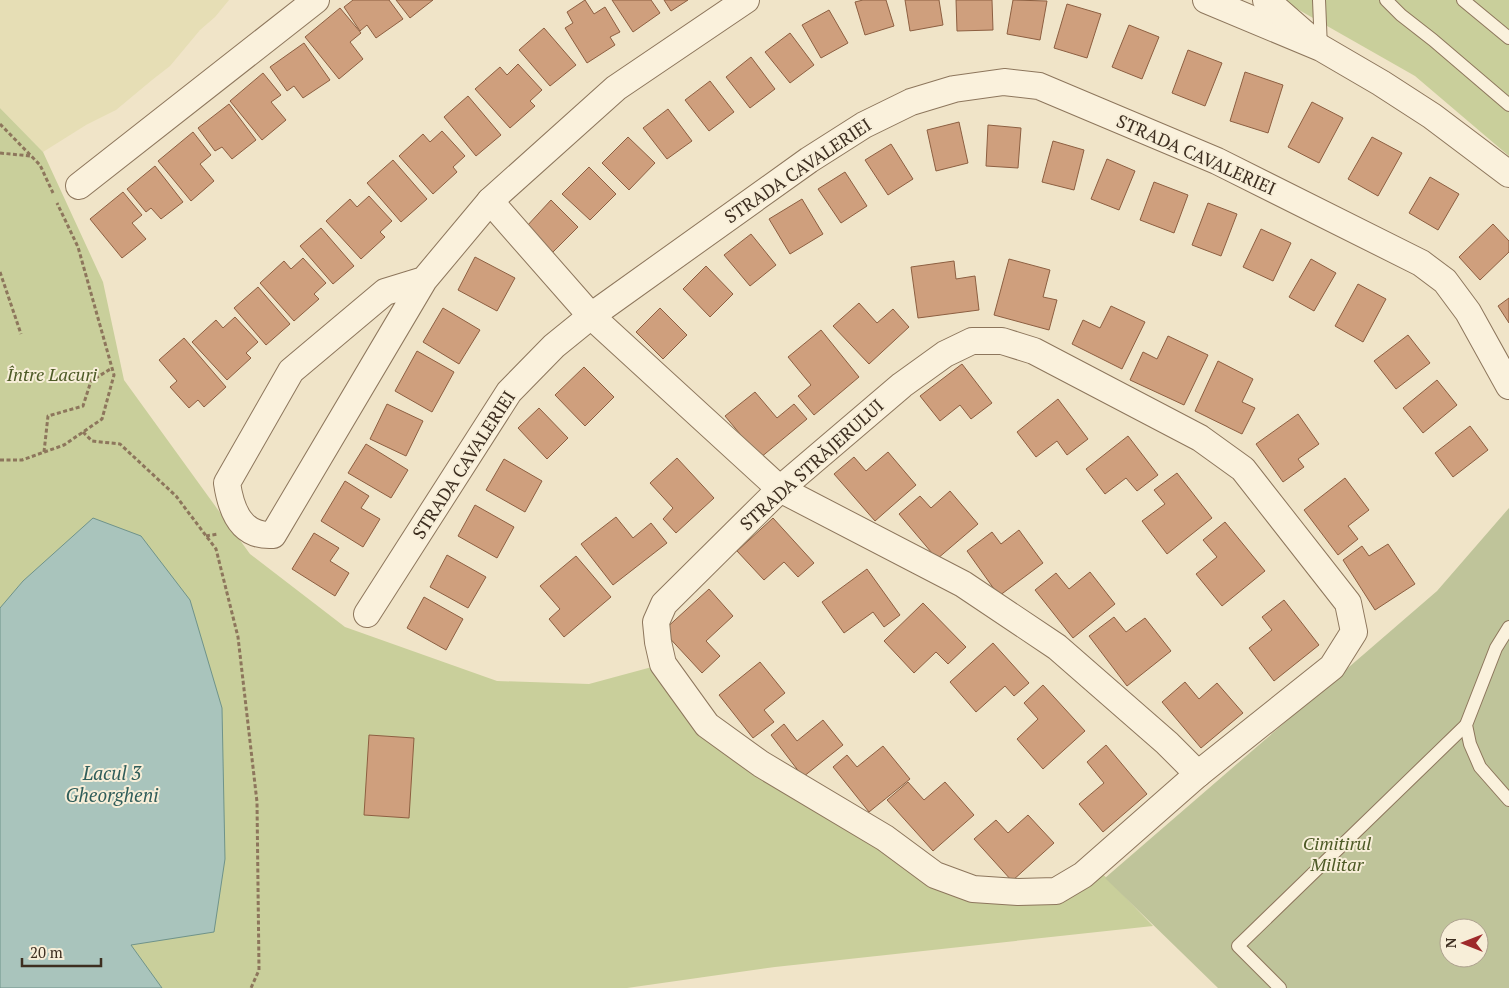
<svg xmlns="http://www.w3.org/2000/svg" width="1509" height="988" font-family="'PT Serif',serif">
<rect width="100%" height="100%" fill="#f0e4c8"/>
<path fill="#e6deb5" d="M0,0h229l-14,17 -15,13 -30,36 -18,14 -36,30 -30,15 -43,27 -43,-44z"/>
<g fill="#c9cf9b">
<path d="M1286,0h223v156l-94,-80 -123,-70z"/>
<path d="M0,108l43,44 60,130 21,98 126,174 95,73 152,54 92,3 74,-20 44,61 228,150 121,16 38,-26 59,61 -378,41 -148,21h-627z"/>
</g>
<path fill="#bfc49a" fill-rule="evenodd" d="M1509,508v480h-291l-113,-110 332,-287zM1449,928h30v30h-30z"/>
<path fill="#a9c4bc" stroke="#6f938a" d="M93,518l48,18 49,64 32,108 3,151 -11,73 -83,13 31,43h-162v-380l23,-27z"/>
<g fill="#cf9f7d" stroke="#8d5f41">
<path d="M353,0h36l14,19 -27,19 -9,-13 -7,6 -16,-24z"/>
<path d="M396,0h37l-23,18z"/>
<path d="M585,0l9,14 11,-7 15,25 -10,5 5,8 -28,18 -22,-35 8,-5 -6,-11z"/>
<path d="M612,0h39l9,13 -27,19z"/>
<path d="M664,0h24l-17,11z"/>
<path d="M863,0h23l8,26 -29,9 -10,-33z"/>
<path d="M905,0h34l4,25 -33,6z"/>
<path d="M956,0h36l1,30 -36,1z"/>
<path d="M1013,0l34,1 -7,39 -33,-6z"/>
<path d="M1067,4l34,10 -14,44 -33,-10z"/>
<path d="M340,8l21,25 -11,9 13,17 -24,20 -34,-42z"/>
<path d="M829,10l19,33 -27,15 -19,-33z"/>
<path d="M1129,25l30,12 -17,42 -30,-12z"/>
<path d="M544,28l32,37 -26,21 -31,-36z"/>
<path d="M790,33l24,32 -24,18 -25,-31z"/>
<path d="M304,43l26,37 -27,18 -9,-12 -7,5 -17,-24z"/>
<path d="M1188,50l34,13 -17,43 -33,-13z"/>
<path d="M751,57l24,32 -25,19 -24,-31z"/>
<path d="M518,64l24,26 -12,11 5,5 -25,22 -35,-39 25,-22 7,8z"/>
<path d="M1245,72l38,13 -15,48 -38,-12z"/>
<path d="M263,73l18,22 -10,7 15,18 -24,20 -32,-39z"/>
<path d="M710,81l24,31 -25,19 -24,-31z"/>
<path d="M468,96l33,39 -25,21 -32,-39z"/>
<path d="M1312,102l31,16 -24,45 -31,-16z"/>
<path d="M229,104l27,36 -24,19 -10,-12 -7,4 -17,-23z"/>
<path d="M668,109l24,32 -25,18 -24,-31z"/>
<path d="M959,122l9,41 -32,8 -9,-41z"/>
<path d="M988,125l33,3 -3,40 -32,-2z"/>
<path d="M442,131l23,25 -12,11 4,5 -24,22 -34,-38 24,-22 7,8z"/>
<path d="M193,132l18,23 -11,9 14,17 -23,20 -33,-40z"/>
<path d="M628,137l27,26 -26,27 -27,-27z"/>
<path d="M1372,137l30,16 -24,43 -30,-17z"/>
<path d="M1053,141l31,9 -10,40 -32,-8z"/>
<path d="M891,144l22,35 -25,16 -23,-35z"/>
<path d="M1107,159l28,12 -16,39 -28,-11z"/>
<path d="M393,160l34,39 -26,23 -34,-39z"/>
<path d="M155,166l28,36 -22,17 -10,-11 -5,4 -19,-23z"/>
<path d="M589,167l27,27 -26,26 -28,-26z"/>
<path d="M845,172l22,34 -26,17 -23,-34z"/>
<path d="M1430,177l29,17 -21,36 -29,-17z"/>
<path d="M1154,182l34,13 -14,38 -34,-13z"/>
<path d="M123,192l19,23 -10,8 14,16 -24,19 -32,-39z"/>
<path d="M369,196l23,25 -12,11 5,5 -24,22 -35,-38 24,-22 7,8z"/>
<path d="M802,199l21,35 -33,20 -21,-35z"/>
<path d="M551,200l27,27 -26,26 -26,-26z"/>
<path d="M1208,203l29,11 -16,42 -29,-11z"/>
<path d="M1493,224l16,17v11l-29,28 -21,-23z"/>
<path d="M321,228l33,38 -21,18 -33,-38z"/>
<path d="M1261,229l30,14 -18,38 -30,-14z"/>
<path d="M751,234l25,31 -26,21 -26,-31z"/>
<path d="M475,257l40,21 -18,33 -39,-21z"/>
<path d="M303,258l23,25 -12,11 5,5 -25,22 -34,-38 24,-22 7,8z"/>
<path d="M1009,259l41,11 -7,27 14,3 -8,30 -55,-15z"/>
<path d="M1311,259l25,14 -22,38 -25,-14z"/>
<path d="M954,261l2,18 19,-3 4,34 -61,8 -7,-51z"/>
<path d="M706,266l27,28 -23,23 -27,-28z"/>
<path d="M1358,284l28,15 -23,43 -28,-16z"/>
<path d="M258,287l32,37 -24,21 -32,-37z"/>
<path d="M1509,298v25l-11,-17z"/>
<path d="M859,303l18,20 16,-14 16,18 -40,37 -36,-38z"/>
<path d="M1111,306l34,16 -23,47 -50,-25 11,-24 17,8z"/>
<path d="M443,308l37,22 -21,34 -36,-22z"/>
<path d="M660,308l27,27 -24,24 -27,-27z"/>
<path d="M235,317l23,25 -12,11 5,5 -24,22 -35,-38 24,-22 7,8z"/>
<path d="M821,330l38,47 -45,38 -16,-19 13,-11 -23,-28z"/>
<path d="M1408,335l22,28 -34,26 -22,-28z"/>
<path d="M1168,336l40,19 -24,50 -54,-25 13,-28 14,7z"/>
<path d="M184,338l42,49 -22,20 -6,-7 -9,8 -19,-21 7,-6 -18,-21z"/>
<path d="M417,351l37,21 -22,40 -37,-21z"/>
<path d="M1218,361l35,18 -11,23 13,6 -13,26 -47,-23z"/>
<path d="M962,364l30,39 -21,16 -11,-14 -20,16 -20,-25z"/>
<path d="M584,367l30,30 -29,29 -30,-31z"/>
<path d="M1437,380l20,25 -34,28 -20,-25z"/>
<path d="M755,392l22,26 17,-14 13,15 -47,39 -35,-42z"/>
<path d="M1058,399l30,40 -21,16 -10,-14 -21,16 -19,-25z"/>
<path d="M387,404l36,17 -17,35 -36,-17z"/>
<path d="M539,408l29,30 -21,21 -29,-31z"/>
<path d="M1298,414l21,30 -21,15 6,8 -21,15 -27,-38z"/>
<path d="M1470,426l18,24 -35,27 -18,-24z"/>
<path d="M1128,436l30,39 -21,16 -11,-13 -21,16 -19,-25z"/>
<path d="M366,444l42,26 -17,28 -43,-25z"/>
<path d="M888,452l28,33 -41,36 -41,-47 20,-17 12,14z"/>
<path d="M677,458l37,40 -38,35 -13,-14 10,-11 -23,-25z"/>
<path d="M504,459l38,22 -17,31 -39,-22z"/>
<path d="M1177,473l35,45 -45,36 -25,-33 23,-17 -11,-14z"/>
<path d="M1345,478l24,32 -21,16 10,13 -20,16 -34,-45z"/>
<path d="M345,481l24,15 -8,12 19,11 -17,28 -42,-26z"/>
<path d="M950,491l28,33 -41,35 -38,-45 21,-18 11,12z"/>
<path d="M475,505l39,22 -17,31 -39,-22z"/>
<path d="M616,517l17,21 18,-15 16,20 -54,42 -32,-41z"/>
<path d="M773,518l41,45 -16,14 -14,-15 -20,18 -27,-29z"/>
<path d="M1225,522l40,49 -43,35 -26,-32 21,-17 -14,-17z"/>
<path d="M1019,530l24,33 -44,33 -32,-45 25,-19 9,12z"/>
<path d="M314,533l25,15 -9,13 19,12 -14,23 -43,-27z"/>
<path d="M1388,544l27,40 -40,26 -32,-50 19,-14 7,10z"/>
<path d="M447,555l39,22 -18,31 -38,-21z"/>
<path d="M576,556l35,41 -47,40 -15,-18 11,-10 -20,-23z"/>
<path d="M867,569l33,46 -16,12 -11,-15 -29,21 -22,-31z"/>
<path d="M1090,572l25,32 -42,34 -38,-48 21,-17 13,16z"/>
<path d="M709,589l24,27 -27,25 14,15 -18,17 -39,-42z"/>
<path d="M424,597l39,22 -17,31 -39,-22z"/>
<path d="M1284,600l35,45 -45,36 -25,-33 23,-18 -10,-13z"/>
<path d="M923,603l43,44 -18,17 -12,-12 -22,21 -30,-32z"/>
<path d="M1114,617l12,15 19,-14 26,33 -44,35 -38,-50z"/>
<path d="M993,643l36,40 -15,13 -9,-10 -29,26 -26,-30z"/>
<path d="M760,662l25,31 -21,17 10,12 -21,16 -34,-43z"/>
<path d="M1185,682l14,17 18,-16 26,30 -42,35 -39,-46z"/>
<path d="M1043,685l42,46 -42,38 -26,-30 21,-20 -14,-16z"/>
<path d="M823,720l20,25 -40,32 -32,-42 13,-11 13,17z"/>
<path d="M369,735l45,3 -5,80 -45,-3z"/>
<path d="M1106,745l41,49 -44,38 -24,-28 25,-21 -17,-21z"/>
<path d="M883,746l27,33 -41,33 -36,-45 14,-12 10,12z"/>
<path d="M908,782l16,18 21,-18 29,33 -41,36 -46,-51z"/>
<path d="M1028,815l26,28 -42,38 -38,-42 22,-19 12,13z"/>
</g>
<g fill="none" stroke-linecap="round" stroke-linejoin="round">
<defs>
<g id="lane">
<path d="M1319,0l2,48"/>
<path d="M1386,0l15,15 32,25 76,65"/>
<path d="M1463,0l46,38"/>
<path d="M1509,627l-13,21 -30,77 4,19 10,23 29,33"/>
<path d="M1280,988l-42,-42 228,-221"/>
</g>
<g id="street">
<path d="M1206,0l115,48 60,35 51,33 77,58"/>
<path d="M1266,0l39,34"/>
<path d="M79,186l237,-186"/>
<path d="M490,201l101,115 189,173 183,95 94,63 110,96 31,31"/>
<path d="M424,280l-39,12 -94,79 -64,112c4,27 14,54 46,52l151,-255 66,-79 126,-113 130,-88"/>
<path d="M972,341h30l32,10 166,87 43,31 105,134 6,29 -22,35 -134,107 -115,101 -27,16 -38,1 -45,-3 -38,-14 -50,-37 -124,-74 -54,-39 -44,-61 -5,-22 -2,-20 8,-18 116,-115 122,-104 43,-31z"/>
<path d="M367,614l142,-222 45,-46 37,-30 218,-156 55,-35 47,-23 43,-13 50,-7 35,4 178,75 204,102 24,18 23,31 41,74"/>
</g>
</defs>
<use href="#lane" stroke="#8d765c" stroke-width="14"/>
<use href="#street" stroke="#8d765c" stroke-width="28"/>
<g stroke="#8d765c" stroke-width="3" stroke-dasharray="4 2.5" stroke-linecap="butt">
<path d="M0,124l40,41 13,28"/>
<path d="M0,153l31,3"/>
<path d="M0,272l21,62"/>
<path d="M83,432l9,9 28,3 56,52 40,53 22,88 19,165 2,168 -8,18"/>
<path d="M44,452l4,-36 35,-10 8,-25 21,-13"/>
<path d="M0,460h22l42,-15 38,-26 12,-44 -36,-128 -21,-44"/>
<path d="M206,536l12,-2"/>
</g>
<use href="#lane" stroke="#faf1dc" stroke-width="12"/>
<use href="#street" stroke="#faf1dc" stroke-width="26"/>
</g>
<g text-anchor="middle" stroke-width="4" stroke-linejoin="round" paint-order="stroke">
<g font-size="18" fill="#3d2e20" stroke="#f7eed8">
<text transform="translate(1196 155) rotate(24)" y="6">STRADA CAVALERIEI</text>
<text transform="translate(798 171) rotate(-34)" y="6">STRADA CAVALERIEI</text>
<text transform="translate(464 465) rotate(-57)" y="6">STRADA CAVALERIEI</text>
<text transform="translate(812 465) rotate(-42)" y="6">STRADA STRĂJERULUI</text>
</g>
<g font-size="18" font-style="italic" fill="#4d5a26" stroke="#f7eed8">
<text x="52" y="381">Între Lacuri</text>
<text x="1337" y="850">Cimitirul<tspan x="1337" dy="21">Militar</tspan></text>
</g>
<g font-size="19" font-style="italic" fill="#2f5d5a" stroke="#f7eed8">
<text x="112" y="780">Lacul 3<tspan x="112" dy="22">Gheorgheni</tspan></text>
</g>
</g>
<g transform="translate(1464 943) rotate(270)"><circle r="24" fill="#f7eed8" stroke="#ada18e"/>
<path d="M0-4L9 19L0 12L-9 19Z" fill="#9e2a2b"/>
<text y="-8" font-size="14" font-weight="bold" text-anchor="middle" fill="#3d2e20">N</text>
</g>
<path d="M22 958v8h79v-8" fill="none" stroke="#3d2e20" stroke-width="2.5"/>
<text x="30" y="958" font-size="15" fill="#3d2e20" stroke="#f7eed8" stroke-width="4" paint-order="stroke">20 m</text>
</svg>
